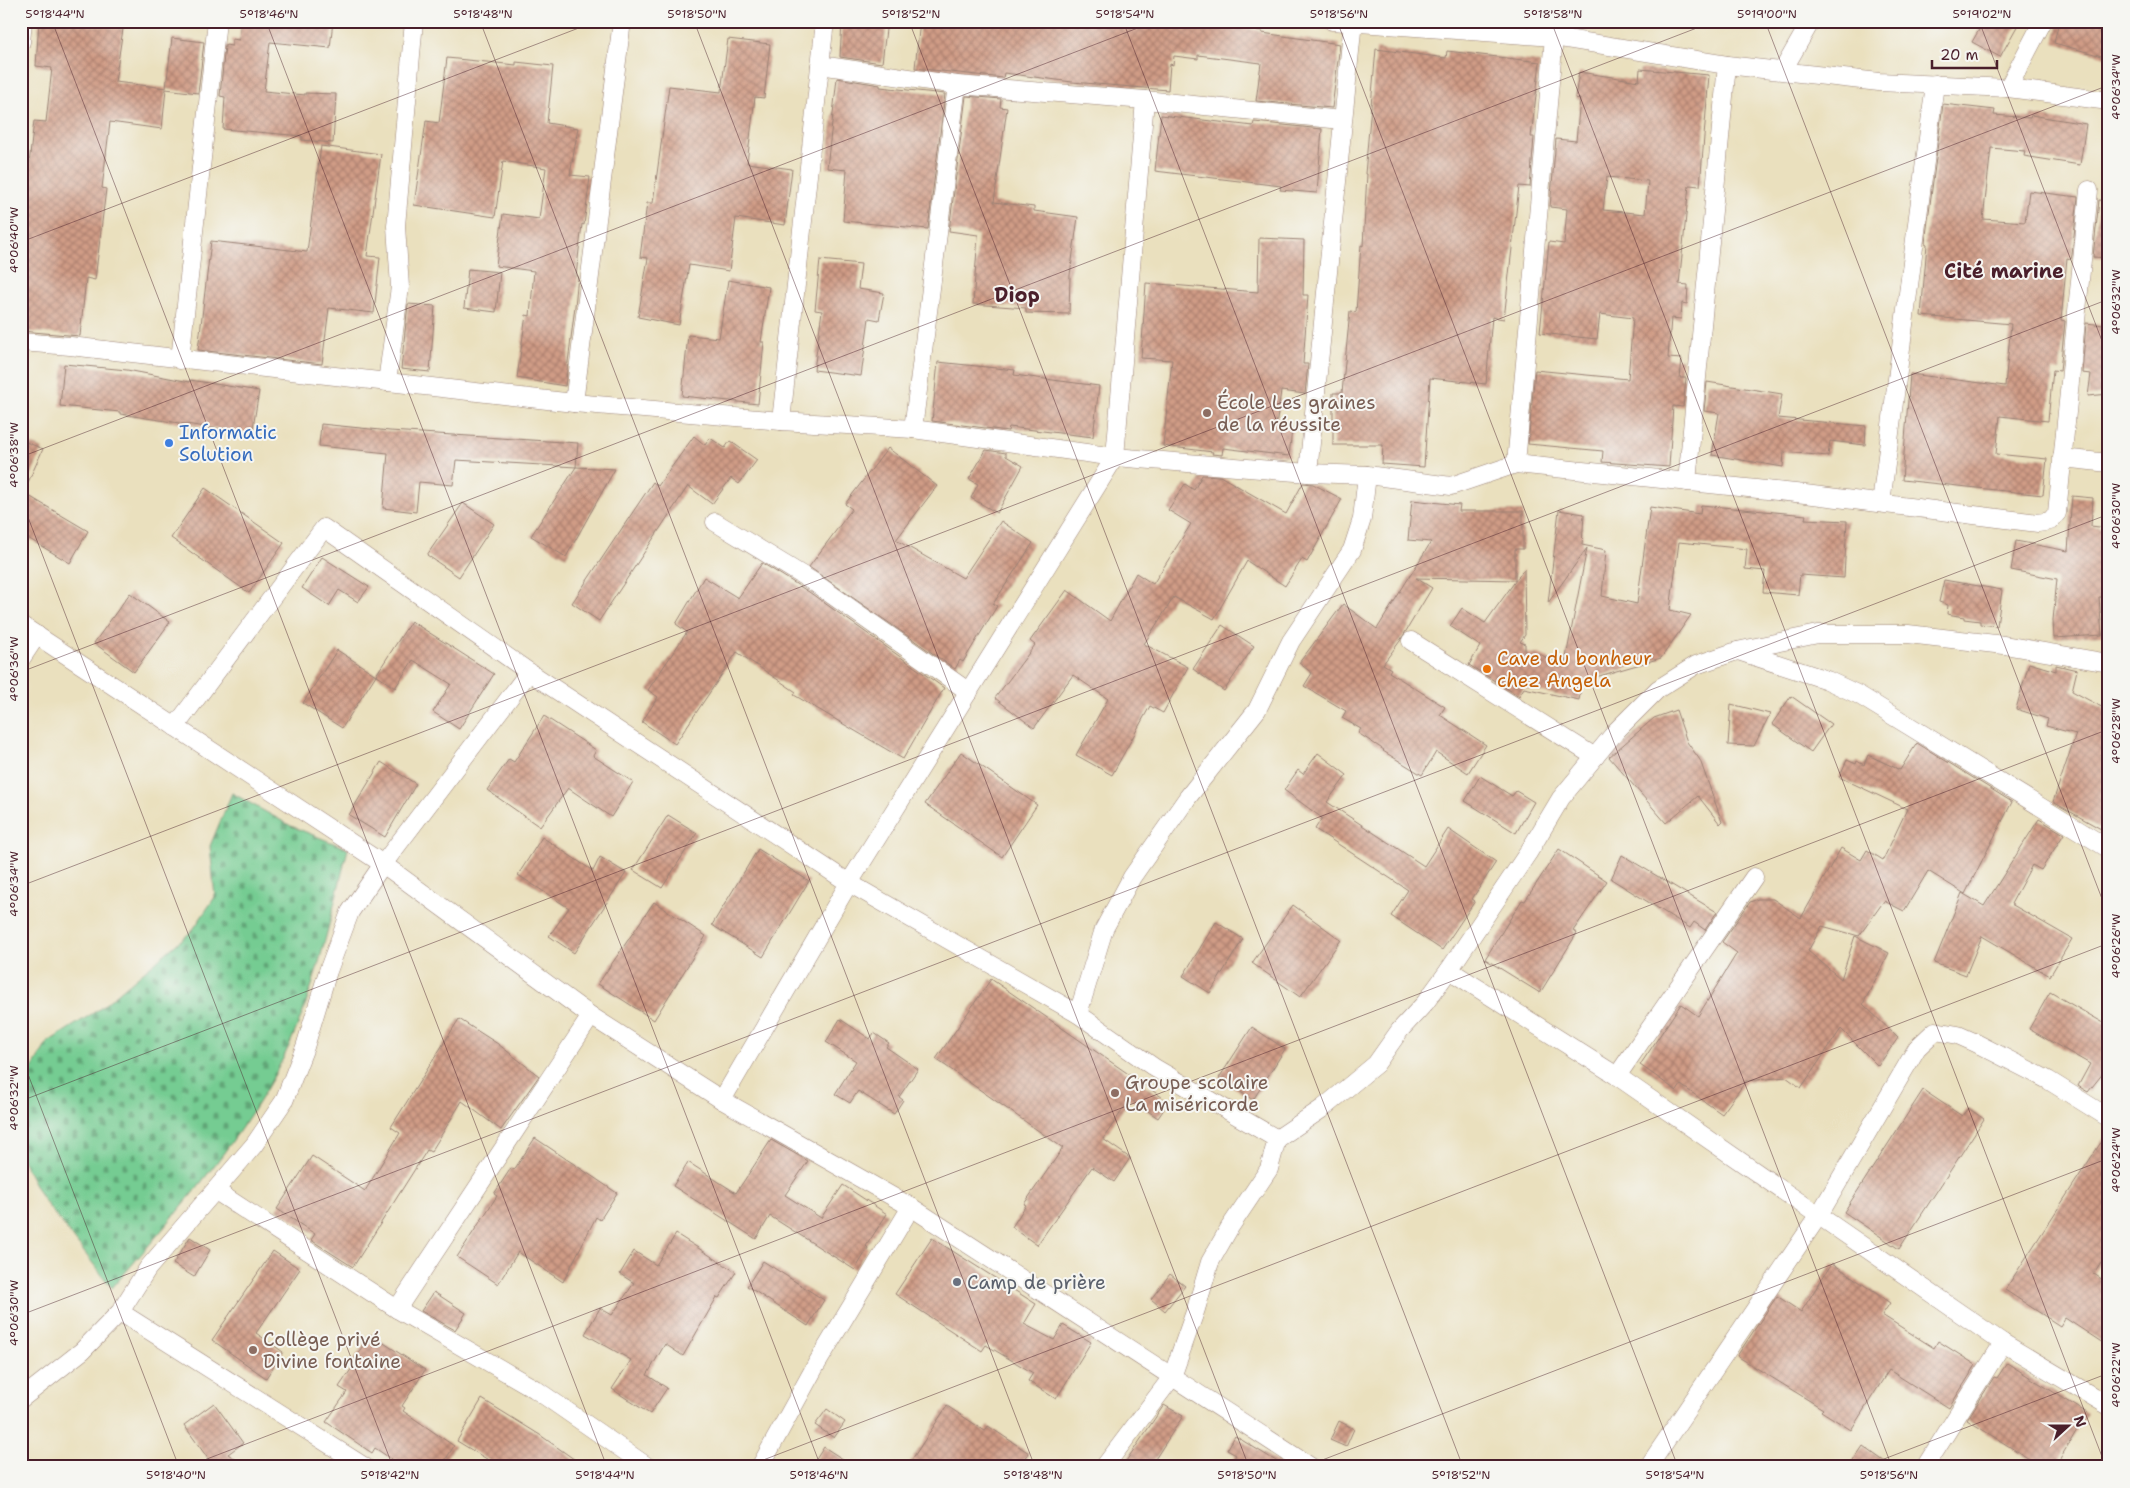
<svg xmlns="http://www.w3.org/2000/svg" width="2130" height="1488" font-family="'Shantell Sans',sans-serif">
<defs>
<pattern id="cemetery-stones" width="16" height="16" patternUnits="userSpaceOnUse" patternTransform="scale(1.25)"><rect width="16" height="16" fill="#74cc92"/><path d="M2 7V4a2 2 0 0 1 4 0v3zM10 15v-3a2 2 0 0 1 4 0v3z" fill="#61a577"/></pattern>
<pattern id="building-cross-hatch" width="8" height="8" patternUnits="userSpaceOnUse" patternTransform="scale(1.25)"><rect width="8" height="8" fill="#d09c86"/><path d="M0 0l8 8M0 8l8-8" fill="none" stroke="#ab7f6e"/></pattern>
</defs>
<rect width="100%" height="100%" fill="#f6f6f2"/>
<filter id="ink" filterUnits="userSpaceOnUse"><feTurbulence type="fractalNoise" baseFrequency=".02" numOctaves="2"/><feDisplacementMap in="SourceGraphic" scale="10" xChannelSelector="R" yChannelSelector="G"/><feConvolveMatrix kernelMatrix="1 2 1 2 8 2 1 2 1" color-interpolation-filters="sRGB"/></filter>
<filter id="wash" filterUnits="userSpaceOnUse"><feTurbulence type="fractalNoise" baseFrequency=".0096" numOctaves="4" result="noise"/><feDisplacementMap in="SourceGraphic" scale="20" xChannelSelector="R" yChannelSelector="G"/><feGaussianBlur stdDeviation="1.12" result="paint"/><feColorMatrix in="noise" values="0 0 0 0 0 0 0 0 0 0 0 0 0 0 0 0 0 1.4 0 .05"/><feComposite in="paint" operator="in"/></filter>
<g filter="url(#wash)">
<rect width="100%" height="100%" fill="#eae0be"/>
<path fill="url(#cemetery-stones)" stroke="#5f765e" d="M232,793l59,33 57,23c-21,82 -37,166 -81,239 -43,73 -100,136 -155,200l-70,-90 -21,-40v-71l27,-45 50,-32 94,-79 23,-34 -5,-51z"/>
<g id="blocks">
<g fill="url(#building-cross-hatch)" fill-rule="evenodd">
<path d="M39,21h19l65,8 -8,53 51,6 6,-50 32,4 -6,51 -32,-4 -4,40 -52,-7 -8,66 4,1 -11,91 -9,-2 -6,58 -59,-5v-130l4,-29h3l6,-51 12,1 6,-54 -16,-2z"/>
<path d="M241,21h92l-3,27 -60,-6 -6,49 41,4v-2l31,1 -3,49 -31,-3v-4l-79,-7 2,-32 -5,-1 5,-51 7,1v-7l7,1z"/>
<path d="M842,21h45l-5,42 -42,-6z"/>
<path d="M920,21h282l60,10v2l78,11 -8,64 -76,-7 5,-38 -63,-8v4l-24,-3 -1,9 -3,-1 -2,26 -96,-8 -68,-9 -1,5 -88,-10z"/>
<path d="M1984,21h36l-20,36 -28,-15z"/>
<path d="M2059,21h50v37l-55,-15z"/>
<path d="M728,39l42,5 -6,54 -9,-1 -8,66 45,6 -7,56 -49,-7 -7,53 -40,-6 -10,60 -41,-8 10,-59 -8,-1 7,-54h6l16,-117 52,6z"/>
<path d="M1376,49l70,9 1,-7 93,11 -9,75h3l-4,50 -11,-1 -15,133 -12,-2 -6,67 -56,-6 -6,89 -42,-3 1,-19h-50v-52h9l8,-82 6,1 5,-67 2,1 4,-72h-2z"/>
<path d="M447,58l69,7v-3l37,4 -6,57 31,5 -8,47 20,2 -6,48 -2,-1 -6,52h2l-3,30 -10,80 -48,-8 9,-63 4,1 4,-45 -38,-5 7,-52 36,5 7,-51 -43,-7 -8,56 -81,-12 12,-84 13,2z"/>
<path d="M1640,69l69,6 -9,111 -11,-1 -6,61 -4,38 9,1 -1,19 -5,-1 -1,16 -10,-1 -3,40 14,1 -2,19h6l-3,29 -10,-1 -4,61 -67,-5 1,-11 -75,-7 7,-74 93,9 5,-61 -33,-4 -3,25 -57,-6 9,-91 15,2 3,-35 -17,-2 6,-68 20,2 4,-42 -5,-1 4,-26 60,9zM1607,177l41,4 -3,33 -42,-4z"/>
<path d="M837,78l43,7v2l65,7 -17,135 -85,-8 4,-51 -20,-2z"/>
<path d="M966,96l35,3 -1,8 7,1 -13,94 40,5v4l44,6 -8,58 -1,39 -43,-1v-5l-53,-4 5,-69 -29,-4z"/>
<path d="M1943,104l52,6 -1,5 36,3 1,-3 55,9 -6,41 -56,-9 1,-5 -34,-3 -8,71 42,3 4,-31 49,6 -6,58 -1,4 -4,-1 -6,62 4,1 -5,50 -7,-1 -5,51 -48,-5 -4,38 51,5 -4,36 -141,-15 8,-106 95,12 6,-62 -90,-8 6,-72 -2,-1z"/>
<path d="M1161,115l92,11 1,-4 68,7 -5,64 -37,-3 1,-4 -126,-15z"/>
<path d="M321,146l60,8 -14,102 13,1 -6,56 -45,-5 -7,56 -124,-14 13,-109 96,11z"/>
<path d="M2099,200l10,1v57l-16,-1z"/>
<path d="M1259,238l45,2 -1,55h5l-5,69h5l-3,30 -24,-3 -5,36 16,2 -3,27 -66,-8 -1,7 -10,-1 1,-2 -50,-6 9,-86 -31,-2 5,-75 112,9z"/>
<path d="M820,260l41,4 -3,25 26,4 -5,27 -10,-2 -8,58 -47,-6 8,-59 -7,-1z"/>
<path d="M468,269l32,3 -4,40 -32,-4z"/>
<path d="M728,280l41,7 -8,55h3l-6,62 -76,-8 6,-61 31,3z"/>
<path d="M408,304l27,2 -5,66 -29,-3z"/>
<path d="M2086,323l18,2v5l5,1v63l-21,2 3,-22 -9,-1z"/>
<path d="M938,362l77,8 -1,5 85,11 -6,51 -84,-10 -1,4 -76,-10z"/>
<path d="M64,364l63,6 63,12v-2l69,11 -7,43 -132,-20v-2l-60,-6z"/>
<path d="M1707,382l75,12 -4,24 88,8 -1,19 -35,-4 -2,15 -44,-4 -1,15 -71,-12 7,-42 -15,-2z"/>
<path d="M321,424l69,7 188,12 -2,24 -120,-7 -3,25 -34,-3 -3,30 -33,-4 5,-55 -69,-7z"/>
<path d="M694,436l11,9 5,-7 15,10 5,-7 27,19 -18,24 -8,-6 -19,26 -24,-18 -89,135 -27,-18 81,-121 5,4z"/>
<path d="M21,440l22,9 -22,49z"/>
<path d="M888,448l49,38 -41,54 67,38 38,-57 32,22 -40,61 4,2 -34,56 -3,-2 -5,9 -146,-102 43,-58 -7,-5z"/>
<path d="M986,450l20,3v3l17,10 -26,47 -26,-15 7,-14 -9,-5z"/>
<path d="M576,467l39,2 -49,88 -35,-21z"/>
<path d="M1202,475l18,1 66,38 17,-31 10,1 29,15 -35,63 -5,-3 -17,27 -38,-25 -33,58 -40,-22 -30,47 44,23 -25,46 -13,-7 -38,69 -36,-20 32,-56 -35,-24 -39,53 -39,-30 40,-53 -5,-4 37,-51 43,31 26,-48 17,11 38,-60 -23,-14 17,-26 9,6z"/>
<path d="M205,488l79,55 -35,50 -78,-55z"/>
<path d="M29,496l59,35 -18,32 -49,-29v-25z"/>
<path d="M2072,496l21,2 -2,28 16,2 -5,69h-3l3,38 -48,3 -1,-18 4,-41 -46,-9 5,-29 52,10z"/>
<path d="M1412,500l48,5 -1,6h64v38h-8v31l-99,-2 16,10 -32,53 -17,23 8,5 -2,3 56,35 -5,8 46,30 -18,28 -32,-21 -14,23 -39,-24 1,-1 -26,-17 3,-4 -19,-11 4,-7 -42,-25 8,-13 -13,-10 44,-59 34,25 54,-87 -23,-2z"/>
<path d="M463,503l31,21 -35,53 -32,-22z"/>
<path d="M1701,505l105,10 -1,4 42,2 -3,57 -44,-3 -2,20 -35,-3 2,-21 -20,-2 2,-20 -68,-7 -9,68 21,5 -30,43 -79,23 -3,19 -55,-12 -5,8 -50,-31 11,-19 -30,-20 12,-18 23,15 39,-54 1,66 -5,7 5,2v9l15,1 24,14 23,-120 -39,55 11,-93 25,4 -2,31 24,5 -4,46 35,8 13,-97 50,7z"/>
<path d="M322,557l47,30 -11,15 -19,-12 -10,16 -27,-18z"/>
<path d="M762,563l47,29 135,96 -41,71 -109,-64 2,-3 -59,-40 -62,92 -33,-22 16,-25 -10,-7 39,-58 -11,-8 28,-47 34,21z"/>
<path d="M1944,580l58,10 -5,36 -17,-2v-3l-16,-2v-2l-17,-3 1,-9 -9,-3z"/>
<path d="M130,593l40,29 -36,50 -40,-29z"/>
<path d="M411,621l83,53 -35,55 -26,-17 18,-28 -38,-24 -18,28 -19,-13z"/>
<path d="M1222,625l32,21 -30,45 -31,-22z"/>
<path d="M337,650l39,25 -34,53 -39,-25z"/>
<path d="M2029,663l27,8v-6l21,5 -5,21 37,20v24l-8,20 8,5v56l-8,13 -48,-27 23,-68 -30,-8 2,-7 -32,-10z"/>
<path d="M1791,696l40,28 -20,28 -39,-28z"/>
<path d="M1731,704l39,10 -16,32 -26,-1z"/>
<path d="M1676,710l11,32 13,18 22,62 -2,2 -22,-28 -32,27 -57,-66 45,-39z"/>
<path d="M544,716l52,34 -3,6 40,26 -22,35 -43,-29 -28,39 -53,-37 22,-31 5,3z"/>
<path d="M1917,743l95,59 -47,92 -37,-23 -24,40 -20,-10 -25,35 -37,-10 -14,25 33,28 14,-43 34,17 -26,51 35,34 -20,28 -37,-37 -40,59 -15,-11 -40,4 -24,33 -41,-29 -4,6 -37,-26 41,-61 17,12 39,-63 -15,-11 28,-40 8,-3h15l28,19 40,-70 20,12 6,-10 16,10 24,-51 -68,-32 8,-17 9,4 1,-3 7,4 4,-10 32,15z"/>
<path d="M961,752l76,53 -35,52 -77,-53z"/>
<path d="M1318,753l29,22 -20,27 97,64 24,-37 48,33 -24,37 3,2 -33,49 -51,-34 17,-26 -93,-61 7,-11 -38,-28 14,-20 5,4z"/>
<path d="M381,762l35,22 -31,53 -36,-22z"/>
<path d="M1480,776l32,20 4,-5 18,11 -18,31 -51,-32z"/>
<path d="M668,815l29,18 -35,55 -29,-18z"/>
<path d="M2039,819l25,15 -23,36 -9,-5 -21,39 61,35 -22,37 -68,-40 -16,39 -32,-12 28,-70 22,13z"/>
<path d="M542,837l51,34 7,-14 26,16 -52,80 -25,-17 20,-28 -51,-33z"/>
<path d="M758,849l51,32 -46,76 -51,-32z"/>
<path d="M1559,849l48,32 -34,50 4,2 -37,60 -55,-34 37,-59 3,1z"/>
<path d="M1622,855l95,57 -12,18 -11,-8 -4,6 -79,-49z"/>
<path d="M654,902l52,34 -52,84 -56,-36z"/>
<path d="M1293,905l48,35 -41,57 -48,-34z"/>
<path d="M1216,922l27,17 -33,54 -27,-17z"/>
<path d="M991,979l178,123 -11,16 -28,-19 -27,40 27,19 -16,24 -22,-15 -55,78 -25,-18 14,-22 -2,-1 39,-56 -127,-89z"/>
<path d="M2050,992l59,34v49l-5,-3 -16,20 -10,-6 12,-22 -61,-35z"/>
<path d="M459,1019l39,25 41,32 -38,54 -39,-29 -31,51 -4,-2 -74,117 -42,-27 4,-6 -38,-25 35,-53 53,35 35,-58 -9,-6z"/>
<path d="M840,1019l30,20 4,-6 15,10 -3,4 32,22 -19,28 4,3 -9,14 -36,-23 -8,12 -15,-9 21,-33 -30,-19z"/>
<path d="M1252,1027l33,22 -32,51 -34,-22z"/>
<path d="M1923,1090l39,26 6,-8 16,11 -85,130 -55,-37z"/>
<path d="M2109,1130v120l-15,24 15,10v63l-44,-29 -5,8 -55,-36z"/>
<path d="M535,1138l82,55 -17,27 -4,-3 -33,65 -45,-30 -20,32 -41,-27 40,-61 -3,-2 17,-26 3,2z"/>
<path d="M771,1140l37,21 -23,34 36,23 22,-33 44,29 -21,32 2,2 -13,22 -85,-54 -14,23 -83,-53 15,-24 48,31z"/>
<path d="M676,1234l60,38 -17,26 -2,-1 -34,59 -18,-12 -18,31 20,13 -17,26 -38,-25 19,-29 -46,-26 15,-26 12,7 22,-32 -14,-9 14,-23 22,14z"/>
<path d="M190,1237l20,13 -16,27 -21,-13z"/>
<path d="M932,1238l104,66 -12,20 30,16 9,-15 28,17 -35,57 -28,-18 5,-8 -47,-28 -4,6 -87,-57z"/>
<path d="M273,1251l27,18 -44,64 27,19 -17,26 -54,-38z"/>
<path d="M763,1261l61,39 -16,26 -61,-40z"/>
<path d="M1832,1263l58,40 -8,12 52,33 4,-7 38,24 -27,43 -60,-38 -38,60 -30,-19 2,-2 -86,-53 40,-60 24,16z"/>
<path d="M1170,1274l15,12 -20,25 -14,-12z"/>
<path d="M434,1292l32,21 -11,17 -34,-19z"/>
<path d="M370,1334l55,36 -23,36 3,2 -2,3 51,35 -13,21h-38l-28,-19 -3,5 -46,-31 21,-30 -8,-5 15,-22 -2,-2z"/>
<path d="M2007,1363l80,50 -32,54h-13l-75,-47 27,-43 3,1z"/>
<path d="M482,1399l58,36 45,32h-85l-43,-26z"/>
<path d="M214,1403l29,40 -15,11 18,13h-32l-30,-42z"/>
<path d="M1164,1405l19,11 -33,51h-28z"/>
<path d="M947,1406l38,25 3,-5 41,27 -9,14h-113z"/>
<path d="M827,1409l18,13 -11,16 -19,-13z"/>
<path d="M1339,1421l15,8 -8,18 -16,-7z"/>
<path d="M1235,1436l51,31h-57l7,-12 -9,-5z"/>
<path d="M1863,1446l29,21h-43z"/>
<path d="M824,1447l31,20h-44z"/>
</g>
</g>
</g>
<g filter="url(#ink)">
<use href="#blocks" fill-opacity="0" stroke="#9a8074" stroke-width="1"/>
<g fill="none" stroke-linecap="round" stroke-linejoin="round">
<defs>
<g id="minor">
<path d="M1332,21l222,16 173,28 152,17 129,6 101,13"/>
<path d="M21,42l2,-21"/>
<path d="M820,65l137,20 188,15 197,20"/>
<path d="M1783,70l28,-49"/>
<path d="M2008,88l35,-67"/>
<path d="M21,342l49,4 504,57 207,18 132,8 202,28 193,16 59,2 84,11 65,-22 289,30 233,29 12,-2 7,-8 32,-323"/>
<path d="M180,360l37,-339"/>
<path d="M387,382l13,-95 -4,-61 18,-205"/>
<path d="M574,403l48,-382"/>
<path d="M781,421l44,-400"/>
<path d="M913,429l44,-344"/>
<path d="M2062,458l47,5"/>
<path d="M1516,464l38,-427 6,-16"/>
<path d="M1308,473l45,-452"/>
<path d="M1687,482l40,-417"/>
<path d="M1881,503l54,-419"/>
<path d="M715,522l100,61 154,109"/>
<path d="M21,625l362,239 208,152 131,84 189,107 400,260"/>
<path d="M1411,641l184,116"/>
<path d="M1738,651l89,29 32,15 250,154"/>
<path d="M21,659l16,-24"/>
<path d="M175,727l149,-199 205,144 320,211 229,131 77,54 122,71"/>
<path d="M1449,970l168,106 386,267 106,63"/>
<path d="M1078,1014l26,-85 28,-52 56,-80 69,-87 34,-69 61,-91 10,-31 5,-44"/>
<path d="M1617,1076l137,-199"/>
<path d="M722,1100l127,-217 266,-426 30,-357"/>
<path d="M216,1191l181,118 138,80 113,78"/>
<path d="M397,1309l194,-293"/>
<path d="M120,1312l245,155"/>
<path d="M21,1399l61,-48 38,-39 28,-44 106,-123 30,-44 21,-54 23,-76 22,-59 33,-48 146,-192"/>
<path d="M760,1467l56,-102 95,-158"/>
<path d="M1104,1467l68,-90 24,-68 14,-47 20,-35 39,-58 8,-30 46,-31 53,-44 24,-34 25,-27 24,-33 79,-117 33,-55 56,-68 41,-41 38,-24 41,-14 81,-17h90l96,11 105,18"/>
<path d="M1648,1467l171,-252 98,-167 18,-17 23,4 18,8 72,37 61,38"/>
<path d="M1925,1467l78,-124"/>
</g>
</defs>
<use href="#minor" stroke="#9a8074" stroke-width="19"/>
<use href="#minor" stroke="#fff" stroke-width="18"/>
</g>
</g>
<path fill="none" stroke="#4a1f2b" stroke-width="1" stroke-opacity="0.45" d="M52,21l555,1446M266,21l555,1446M480,21l555,1446M694,21l555,1446M909,21l554,1446M1123,21l555,1446M1337,21l555,1446M1551,21l555,1446M1765,21l344,896M1979,21l130,338M21,28l17,-7M21,242l576,-221M21,457l1135,-436M21,499l372,968M21,672l1694,-651M21,886l2088,-801M21,1056l158,411M21,1101l2088,-802M21,1315l2088,-801M186,1467l1923,-738M745,1467l1364,-524M1304,1467l805,-309M1863,1467l246,-94"/>
<g fill="#8d6e63" stroke="#f6f6f2" stroke-width="2">
<circle cx="1207" cy="413" r="5"/>
<circle cx="1115" cy="1093" r="5"/>
<circle cx="253" cy="1350" r="5"/>
</g>
<circle fill="#3f7fe0" stroke="#f6f6f2" stroke-width="2" cx="169" cy="443" r="5"/>
<circle fill="#e8710a" stroke="#f6f6f2" stroke-width="2" cx="1487" cy="669" r="5"/>
<circle fill="#6b7280" stroke="#f6f6f2" stroke-width="2" cx="957" cy="1282" r="5"/>
<g text-anchor="middle" stroke-width="4" stroke-linejoin="round" paint-order="stroke">
<g font-size="19" fill="#785e54" stroke="#f6f6f2" text-anchor="start">
<text x="1217" y="409">École Les graines<tspan x="1217" dy="22">de la réussite</tspan></text>
<text x="1125" y="1089">Groupe scolaire<tspan x="1125" dy="22">La miséricorde</tspan></text>
<text x="263" y="1346">Collège privé<tspan x="263" dy="22">Divine fontaine</tspan></text>
</g>
<g font-size="19" fill="#366cbe" stroke="#f6f6f2" text-anchor="start">
<text x="179" y="439">Informatic<tspan x="179" dy="22">Solution</tspan></text>
</g>
<g font-size="19" fill="#c56008" stroke="#f6f6f2" text-anchor="start">
<text x="1497" y="665">Cave du bonheur<tspan x="1497" dy="22">chez Angela</tspan></text>
</g>
<g font-size="19" fill="#5b616d" stroke="#f6f6f2" text-anchor="start">
<text x="967" y="1289">Camp de prière</text>
</g>
<g font-size="20" font-weight="bold" fill="#4a1f2b" stroke="#f6f6f2">
<text x="2004" y="278">Cité marine</text>
<text x="1017" y="302">Diop</text>
</g>
</g>
<rect width="2130" height="1488" fill="none" stroke="#f6f6f2" stroke-width="55"/>
<g transform="translate(2068 1426) rotate(69)" stroke="#f6f6f2" stroke-width="4" paint-order="stroke">
<path d="M0-4L9 19L0 12L-9 19Z" fill="#4a1f2b"/>
<text y="-8" font-size="14" font-weight="bold" text-anchor="middle" fill="#4a1f2b">N</text>
</g>
<path d="M1932 60v8h65v-8" fill="none" stroke="#4a1f2b" stroke-width="2.5"/>
<text x="1940" y="60" font-size="15" fill="#4a1f2b" stroke="#f6f6f2" stroke-width="4" paint-order="stroke">20 m</text>
<rect x="28" y="28" width="2074" height="1432" fill="none" stroke="#4a1f2b" stroke-width="2"/>
<g font-size="12" text-anchor="middle" fill="#4a1f2b">
<text x="55" y="18">5°18'44"N</text>
<text x="269" y="18">5°18'46"N</text>
<text x="483" y="18">5°18'48"N</text>
<text x="697" y="18">5°18'50"N</text>
<text x="911" y="18">5°18'52"N</text>
<text x="1125" y="18">5°18'54"N</text>
<text x="1339" y="18">5°18'56"N</text>
<text x="1553" y="18">5°18'58"N</text>
<text x="1767" y="18">5°19'00"N</text>
<text x="1982" y="18">5°19'02"N</text>
<text transform="translate(2116 87) rotate(-90)" y="4">4°06'34"W</text>
<text transform="translate(14 240) rotate(-90)" y="4">4°06'40"W</text>
<text transform="translate(2116 302) rotate(-90)" y="4">4°06'32"W</text>
<text transform="translate(14 455) rotate(-90)" y="4">4°06'38"W</text>
<text transform="translate(2116 516) rotate(-90)" y="4">4°06'30"W</text>
<text transform="translate(14 669) rotate(-90)" y="4">4°06'36"W</text>
<text transform="translate(2116 731) rotate(-90)" y="4">4°06'28"W</text>
<text transform="translate(14 884) rotate(-90)" y="4">4°06'34"W</text>
<text transform="translate(2116 946) rotate(-90)" y="4">4°06'26"W</text>
<text transform="translate(14 1098) rotate(-90)" y="4">4°06'32"W</text>
<text transform="translate(2116 1160) rotate(-90)" y="4">4°06'24"W</text>
<text transform="translate(14 1313) rotate(-90)" y="4">4°06'30"W</text>
<text transform="translate(2116 1375) rotate(-90)" y="4">4°06'22"W</text>
<text x="176" y="1479">5°18'40"N</text>
<text x="390" y="1479">5°18'42"N</text>
<text x="605" y="1479">5°18'44"N</text>
<text x="819" y="1479">5°18'46"N</text>
<text x="1033" y="1479">5°18'48"N</text>
<text x="1247" y="1479">5°18'50"N</text>
<text x="1461" y="1479">5°18'52"N</text>
<text x="1675" y="1479">5°18'54"N</text>
<text x="1889" y="1479">5°18'56"N</text>
</g>
</svg>
